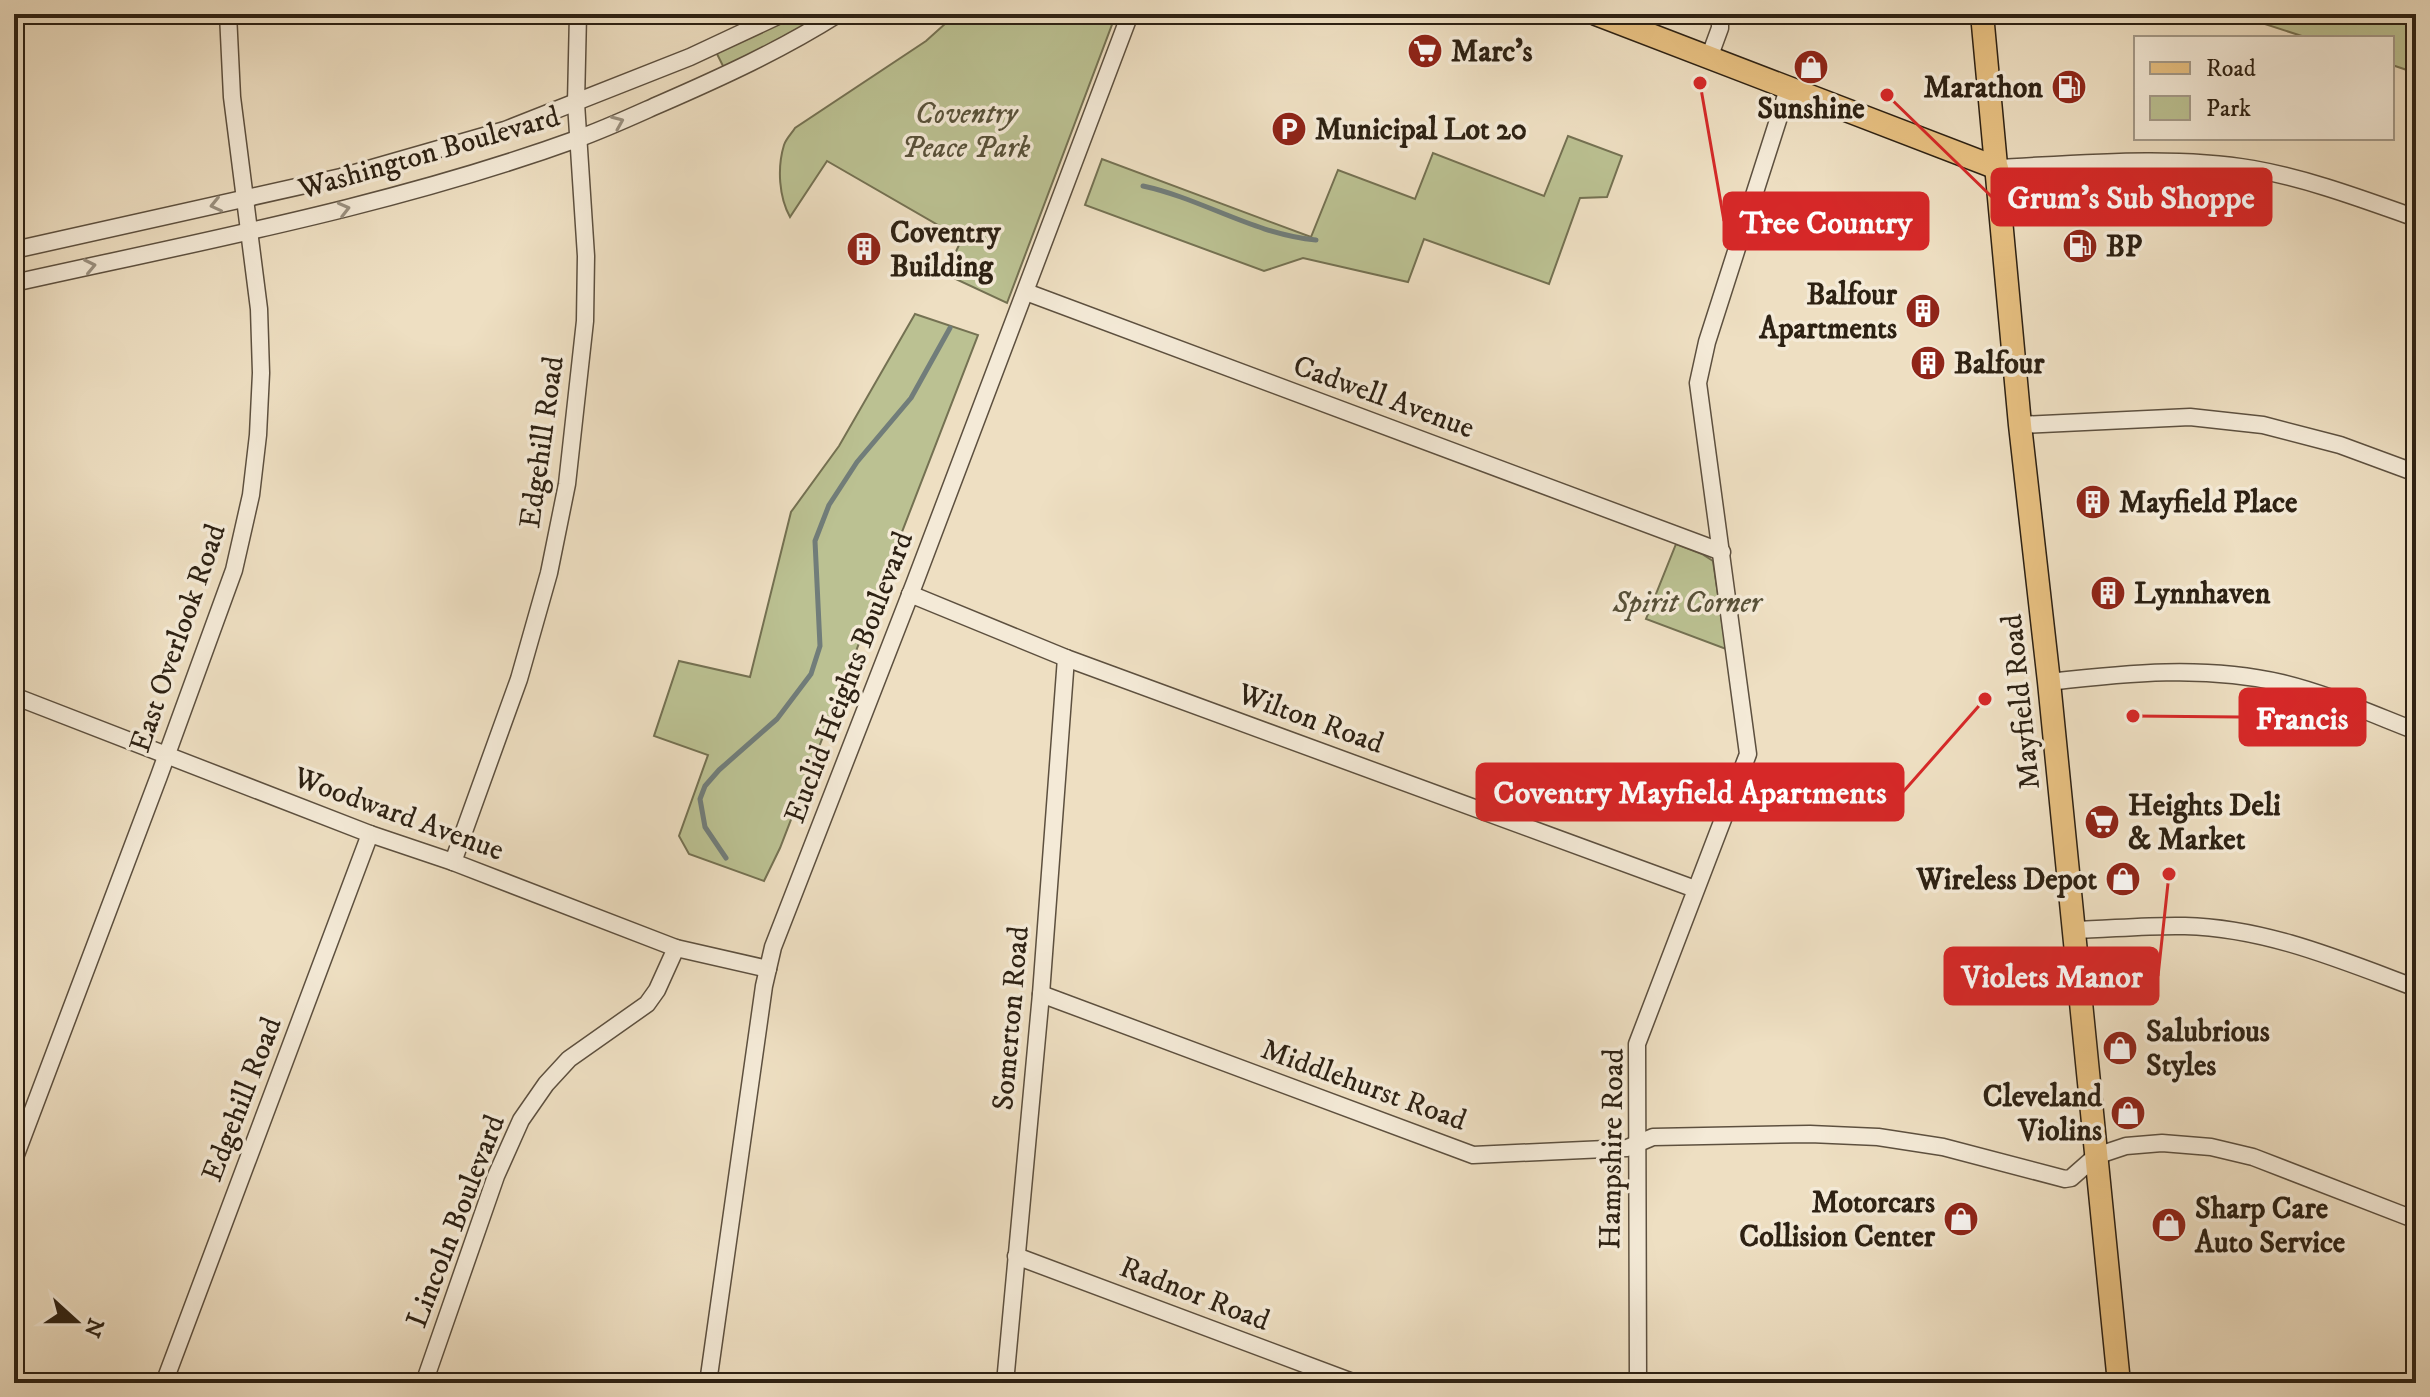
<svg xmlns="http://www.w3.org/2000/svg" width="2430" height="1397" font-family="'IM FELL DW Pica',serif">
<rect width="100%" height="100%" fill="#eedfc2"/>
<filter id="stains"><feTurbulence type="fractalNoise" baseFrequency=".0025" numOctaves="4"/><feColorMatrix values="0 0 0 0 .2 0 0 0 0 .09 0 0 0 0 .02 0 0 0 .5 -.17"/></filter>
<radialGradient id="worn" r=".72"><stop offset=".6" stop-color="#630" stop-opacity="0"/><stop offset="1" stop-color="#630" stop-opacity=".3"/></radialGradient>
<g fill="#bbc192" stroke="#747152" stroke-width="2">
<path d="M789,14h37l-30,18 -72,36 -8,-16z"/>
<path d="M956,14h160l-109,289 -62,-29 17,-35 -135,-78 -37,56c-11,-20 -13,-49 -6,-72 2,-6 8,-12 11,-17l131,-87z"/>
<path d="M2014,14h159v4l-158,5z"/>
<path d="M2234,14h182v59l-24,-8v-27h-84z"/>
<path d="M1568,136l54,20 -15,41 -27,1 -31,86 -125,-45 -16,43 -105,-24 -39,13 -179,-66 17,-46 209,78 27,-67 77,29 18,-46 111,43z"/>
<path d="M915,314l63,21 -198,513 -16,33 -75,-27 -10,-18 29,-81 -54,-19 25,-75 71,16 41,-165 48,-66z"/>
<path d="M1676,544l26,10 11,7 13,88 -80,-30z"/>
</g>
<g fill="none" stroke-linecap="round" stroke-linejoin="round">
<g stroke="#717d7a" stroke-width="5">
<path d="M1143,186c60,13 110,48 173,54"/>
<path d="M726,858l-21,-31 -5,-28 5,-13 14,-16 58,-51 34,-45 9,-28 -5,-105 14,-36 28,-43 54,-64 39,-70"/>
</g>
<defs>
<g id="minor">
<path d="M1709,58l11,-30v-14"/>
<path d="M1997,168c81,-4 176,-13 256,1 56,10 109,30 163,49"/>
<path d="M14,250l327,-73 164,-47 185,-73 92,-43"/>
<path d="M14,283c189,-42 381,-78 563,-144 28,-10 56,-23 83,-35 62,-27 121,-54 178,-90"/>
<path d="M1026,292l696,260"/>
<path d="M2020,425l170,-8 73,8 77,20 76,28"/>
<path d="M910,594l156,64 629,231"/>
<path d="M2049,682c78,-9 156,-17 233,1 46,11 90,31 134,48"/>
<path d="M14,696l356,138 83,28 223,86 92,21"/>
<path d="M453,862l66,-183 30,-106 18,-89 18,-163 1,-65 -10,-153 2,-89"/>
<path d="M2074,930c37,-1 74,-5 111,-4 81,2 156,34 231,62"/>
<path d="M1041,994l432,161 154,-7 26,-11 157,-3 68,3 65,10 122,32 6,-1 25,-22 30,-10 36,-3 49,4 42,10 163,63"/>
<path d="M14,1160l145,-384 75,-206 17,-75 7,-60 3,-62 -2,-64 -27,-212 -4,-83"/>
<path d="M1016,1256l339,127"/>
<path d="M164,1383l206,-549"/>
<path d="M424,1383l72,-207 25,-56 25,-36 23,-25 78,-55 10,-14 19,-42"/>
<path d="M708,1383l56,-397 9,-39 142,-365 215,-568"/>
<path d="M1005,1383l36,-389 25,-336"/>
<path d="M1638,1383l-1,-339 111,-290 -50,-371 9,-41 81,-253"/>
</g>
<g id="major">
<path d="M1596,14l401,154"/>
<path d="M1982,14l38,411 29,257 70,701"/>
</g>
</defs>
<use href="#minor" stroke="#5d503f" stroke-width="19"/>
<use href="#major" stroke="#2d2113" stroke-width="25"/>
<use href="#minor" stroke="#f4ead7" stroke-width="16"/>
<use href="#major" stroke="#e7c081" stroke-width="22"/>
</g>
<defs><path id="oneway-chevron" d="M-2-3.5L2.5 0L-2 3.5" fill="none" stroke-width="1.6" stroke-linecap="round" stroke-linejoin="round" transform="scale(2)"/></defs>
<g stroke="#9a907f">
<use href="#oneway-chevron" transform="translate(618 122) rotate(-23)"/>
<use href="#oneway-chevron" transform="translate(216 205) rotate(167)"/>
<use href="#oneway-chevron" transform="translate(344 209) rotate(-14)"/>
<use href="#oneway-chevron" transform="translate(90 266) rotate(-12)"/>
</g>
<defs>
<symbol id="supermarket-disc" viewBox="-11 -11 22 22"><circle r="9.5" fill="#8f2418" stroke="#f4ead7"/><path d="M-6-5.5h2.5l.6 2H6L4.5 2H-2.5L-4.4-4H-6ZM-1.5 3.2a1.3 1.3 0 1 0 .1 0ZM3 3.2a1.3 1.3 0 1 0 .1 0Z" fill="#fff"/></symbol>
<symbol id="shop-disc" viewBox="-11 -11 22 22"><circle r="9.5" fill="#8f2418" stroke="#f4ead7"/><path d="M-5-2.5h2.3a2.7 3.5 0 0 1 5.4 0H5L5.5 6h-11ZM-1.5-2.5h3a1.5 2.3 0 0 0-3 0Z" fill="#fff"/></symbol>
<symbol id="fuel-disc" viewBox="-11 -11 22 22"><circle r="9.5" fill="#8f2418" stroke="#f4ead7"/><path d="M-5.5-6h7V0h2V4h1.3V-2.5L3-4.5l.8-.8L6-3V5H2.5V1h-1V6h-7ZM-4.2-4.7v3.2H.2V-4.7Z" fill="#fff"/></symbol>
<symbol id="parking-disc" viewBox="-11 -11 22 22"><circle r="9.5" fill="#8f2418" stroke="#f4ead7"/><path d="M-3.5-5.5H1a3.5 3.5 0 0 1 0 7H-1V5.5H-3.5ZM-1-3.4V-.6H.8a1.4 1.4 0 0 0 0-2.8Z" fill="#fff"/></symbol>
<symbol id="building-disc" viewBox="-11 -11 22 22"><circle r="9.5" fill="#8f2418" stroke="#f4ead7"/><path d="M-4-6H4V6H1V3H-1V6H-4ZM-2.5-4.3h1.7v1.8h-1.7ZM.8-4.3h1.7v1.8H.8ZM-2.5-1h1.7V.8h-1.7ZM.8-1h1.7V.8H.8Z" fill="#fff"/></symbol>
</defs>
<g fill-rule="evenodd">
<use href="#supermarket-disc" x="1405" y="31" width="40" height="40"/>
<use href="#shop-disc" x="1791" y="47" width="40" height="40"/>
<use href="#fuel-disc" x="2049" y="67" width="40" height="40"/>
<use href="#parking-disc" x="1269" y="109" width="40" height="40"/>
<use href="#fuel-disc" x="2060" y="226" width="40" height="40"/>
<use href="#building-disc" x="844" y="229" width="40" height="40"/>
<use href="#building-disc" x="1903" y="291" width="40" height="40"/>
<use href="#building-disc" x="1908" y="343" width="40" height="40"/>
<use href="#building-disc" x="2073" y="482" width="40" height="40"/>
<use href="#building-disc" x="2088" y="573" width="40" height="40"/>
<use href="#supermarket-disc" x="2082" y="802" width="40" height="40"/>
<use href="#shop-disc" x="2103" y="859" width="40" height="40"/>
<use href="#shop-disc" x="2100" y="1028" width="40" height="40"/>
<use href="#shop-disc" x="2108" y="1093" width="40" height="40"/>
<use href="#shop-disc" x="1941" y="1199" width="40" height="40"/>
<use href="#shop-disc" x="2149" y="1205" width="40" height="40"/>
</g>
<g text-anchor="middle" stroke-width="7" stroke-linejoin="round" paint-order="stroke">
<g font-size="30" font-weight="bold" fill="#2d2113" stroke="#f4ead7" text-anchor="start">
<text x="1451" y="61">Marc's</text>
<text x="2043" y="97" text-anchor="end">Marathon</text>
<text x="1811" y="118" text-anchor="middle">Sunshine</text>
<text x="1315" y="139">Municipal Lot 20</text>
<text x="890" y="242">Coventry<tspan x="890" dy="34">Building</tspan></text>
<text x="2106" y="256">BP</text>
<text x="1897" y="304" text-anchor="end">Balfour<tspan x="1897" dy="34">Apartments</tspan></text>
<text x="1954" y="373">Balfour</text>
<text x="2119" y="512">Mayfield Place</text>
<text x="2134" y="603">Lynnhaven</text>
<text x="2128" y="815">Heights Deli<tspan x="2128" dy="34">&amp; Market</tspan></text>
<text x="2097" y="889" text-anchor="end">Wireless Depot</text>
<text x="2146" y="1041">Salubrious<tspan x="2146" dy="34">Styles</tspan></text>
<text x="2102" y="1106" text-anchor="end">Cleveland<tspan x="2102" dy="34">Violins</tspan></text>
<text x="1935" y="1212" text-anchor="end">Motorcars<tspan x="1935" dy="34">Collision Center</tspan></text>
<text x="2195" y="1218">Sharp Care<tspan x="2195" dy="34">Auto Service</tspan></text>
</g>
<g font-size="30" font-style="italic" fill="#585139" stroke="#f4ead7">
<text x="966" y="123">Coventry<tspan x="966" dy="34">Peace Park</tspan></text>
<text x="1687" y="612">Spirit Corner</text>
</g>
<g font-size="30" fill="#2d2113" stroke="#f4ead7">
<text transform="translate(429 152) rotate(-16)" y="10">Washington Boulevard</text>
<text transform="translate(1384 396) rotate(20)" y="10">Cadwell Avenue</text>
<text transform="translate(541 442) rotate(-82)" y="10">Edgehill Road</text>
<text transform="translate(177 638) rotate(-71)" y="10">East Overlook Road</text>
<text transform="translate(848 677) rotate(-69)" y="10">Euclid Heights Boulevard</text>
<text transform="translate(2020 702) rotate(-96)" y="10">Mayfield Road</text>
<text transform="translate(1311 718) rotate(20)" y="10">Wilton Road</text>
<text transform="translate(399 813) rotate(20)" y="10">Woodward Avenue</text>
<text transform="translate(1010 1018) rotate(-85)" y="10">Somerton Road</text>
<text transform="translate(1364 1084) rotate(20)" y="10">Middlehurst Road</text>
<text transform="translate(241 1099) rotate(-69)" y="10">Edgehill Road</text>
<text transform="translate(1611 1149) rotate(-89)" y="10">Hampshire Road</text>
<text transform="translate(455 1221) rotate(-69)" y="10">Lincoln Boulevard</text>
<text transform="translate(1195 1293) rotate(21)" y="10">Radnor Road</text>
</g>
</g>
<path fill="none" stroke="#d62828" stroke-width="3" d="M1887 95L1992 197M1700 83L1724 221M2133 716L2240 717M1985 699L1903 792M2169 874L2158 976"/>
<g fill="#d62828" stroke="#f4ead7" stroke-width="3">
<circle cx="1887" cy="95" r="8"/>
<circle cx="1700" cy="83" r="8"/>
<circle cx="2133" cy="716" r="8"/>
<circle cx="1985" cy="699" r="8"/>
<circle cx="2169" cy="874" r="8"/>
</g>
<g fill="#d62828" stroke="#d62828" stroke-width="3">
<rect x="1992" y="169" width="279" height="56" rx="8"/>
<rect x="1724" y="193" width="204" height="56" rx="8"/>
<rect x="2240" y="689" width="125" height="56" rx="8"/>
<rect x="1477" y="764" width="426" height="56" rx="8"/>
<rect x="1945" y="948" width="213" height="56" rx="8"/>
</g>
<g font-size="32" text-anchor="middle" font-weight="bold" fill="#fff">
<text x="2131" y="208">Grum's Sub Shoppe</text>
<text x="1826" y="233">Tree Country</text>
<text x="2302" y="729">Francis</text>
<text x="1690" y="803">Coventry Mayfield Apartments</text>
<text x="2052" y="987">Violets Manor</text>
</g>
<rect width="2430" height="1397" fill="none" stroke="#eedfc2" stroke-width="48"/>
<rect x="16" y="16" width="2398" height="1365" fill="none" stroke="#2d2113" stroke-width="4"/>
<rect x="24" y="24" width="2382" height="1349" fill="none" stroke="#2d2113" stroke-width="2"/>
<rect x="2134" y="36" width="260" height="104" fill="#f4ead7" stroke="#a49a89" stroke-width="2"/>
<rect x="2150" y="62" width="40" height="12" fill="#e7c081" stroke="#a49a89" stroke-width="2"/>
<text x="2206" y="76" font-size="24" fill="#2d2113">Road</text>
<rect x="2150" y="96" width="40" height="24" fill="#bbc192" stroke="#a49a89" stroke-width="2"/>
<text x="2206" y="116" font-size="24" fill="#2d2113">Park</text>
<g transform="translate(76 1321) rotate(111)" stroke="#f4ead7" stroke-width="6" paint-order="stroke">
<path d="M0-6L14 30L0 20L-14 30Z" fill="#2d2113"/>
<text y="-12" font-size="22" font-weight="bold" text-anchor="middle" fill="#2d2113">N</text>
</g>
<rect width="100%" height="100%" filter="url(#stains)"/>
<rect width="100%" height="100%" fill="url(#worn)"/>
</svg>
